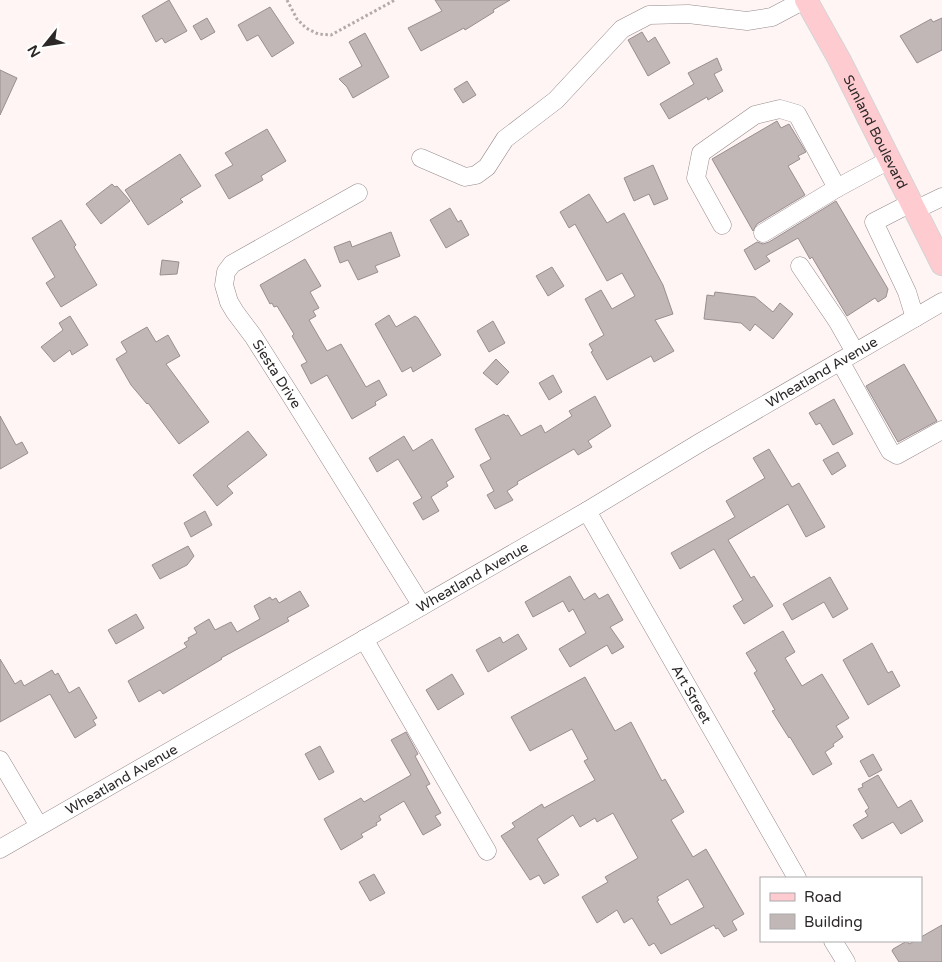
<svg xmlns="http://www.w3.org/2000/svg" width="942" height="962" font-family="'Varela Round',sans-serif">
<rect width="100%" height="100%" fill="#fff5f5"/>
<g fill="#c2b7b7" stroke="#9a8f90" fill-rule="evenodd">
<path d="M169,0l18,31 -22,12 -3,-5 -6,4 -14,-26z"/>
<path d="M435,0h75l-17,10 1,2 -29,18 -1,-2 -43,23 -13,-23 34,-17z"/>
<path d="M270,7l24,36 -22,14 -14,-22 -11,6 -9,-16z"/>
<path d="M207,18l8,14 -14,8 -8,-14z"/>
<path d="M942,18v32l-25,13 -17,-27 31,-17 2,3z"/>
<path d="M642,32l6,10 7,-5 15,26 -22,13 -20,-36z"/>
<path d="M365,33l24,44 -36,21 -6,-11 -8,-8 23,-13 -13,-24z"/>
<path d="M717,58l5,12 -8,4 9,17 -15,9 -1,-3 -38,22 -9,-15 34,-20 -6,-11z"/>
<path d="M0,70l17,8 -17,37z"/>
<path d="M467,81l9,14 -13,8 -9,-14z"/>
<path d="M777,121l4,7 8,-4 17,28 -8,4 2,3 -12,7 17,29 -48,29 -4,7 -41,-72z"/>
<path d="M267,129l19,32 -25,15 2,4 -34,19 -14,-24 18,-10 -8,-12z"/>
<path d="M180,154l21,32 -21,13 3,3 -35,23 -23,-35z"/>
<path d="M653,165l15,34 -14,6 -5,-11 -15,7 -10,-23z"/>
<path d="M112,184l3,3 2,-1 13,15 -29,23 -15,-20z"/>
<path d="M589,194l18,29 17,-10 39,72 10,29 -18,6 19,31 -20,11 -3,-6 -44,24 -16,-28 2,-1 -4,-7 15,-9 -19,-36 16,-9 11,19 23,-13 -13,-23 -15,8 -32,-57 -6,4 -9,-16z"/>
<path d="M836,201l52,88 -2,8 -8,5 -3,-4 -28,18 -35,-59 -2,2 -12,-21 -32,18 4,5 -15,9 -11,-20 13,-8 6,2 6,-2z"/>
<path d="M450,208l8,14 3,-2 8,15 -23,13 -16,-28z"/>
<path d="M61,220l15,25 -2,2 23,38 -36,22 -15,-24 9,-6 -23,-39z"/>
<path d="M391,232l9,24 -25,10 3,6 -20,8 -10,-20 -8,3 -6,-16 16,-6 2,6z"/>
<path d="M305,259l16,27 -11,6 9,16 -6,3 3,5 -7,4 18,31 14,-7 25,43 13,-7 8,15 -12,7 1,3 -24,14 -25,-44 -16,9 -10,-19 6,-3 -15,-26 2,-2 -17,-28 -3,1 -2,-4 -2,1 -10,-19z"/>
<path d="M162,260l17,2 -2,12 -17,1z"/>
<path d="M552,267l12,19 -16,10 -12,-20z"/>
<path d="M715,292l40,5 18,15 7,-9 13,11 -20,25 -18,-15 -5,7 -9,-8 -37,-4 3,-24 7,1z"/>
<path d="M389,315l7,12 19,-11 3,2 23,37 -28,17 -2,-5 -9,5 -27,-48z"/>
<path d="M70,316l18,29 -16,10 -2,-5 -16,12 -13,-15 22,-17 -4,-7z"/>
<path d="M493,321l12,22 -16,9 -12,-21z"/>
<path d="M147,327l9,15 12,-7 12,21 -14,8 43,58 -30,22 -31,-41 -1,1 -16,-19 -15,-26 11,-7 -6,-10z"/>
<path d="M496,359l13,13 -12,13 -14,-12z"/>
<path d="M904,364l33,57 -39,21 -32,-56z"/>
<path d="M553,375l9,17 -13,8 -10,-17z"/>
<path d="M595,396l16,30 -23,15 4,6 -14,8 -4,-6 -57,33 1,2 -11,7 6,9 -18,9 -8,-14 7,-4 -14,-26 11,-6 -16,-30 29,-15 2,2 2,-1 13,21 20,-11 4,8 27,-17 -3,-5z"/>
<path d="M834,399l19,35 -20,11 -13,-22 -4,2 -7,-12z"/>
<path d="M0,416l16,29 6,-3 6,11 -28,16z"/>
<path d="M248,431l19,24 -40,31 6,7 -16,13 -24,-31z"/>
<path d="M404,436l9,15 19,-12 22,38 -8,5 2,4 -17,11 8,14 -16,9 -10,-17 9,-5 -24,-39 -21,13 -8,-14z"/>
<path d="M769,449l23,38 7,-4 26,44 -19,10 -18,-33 -60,36 23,38 3,-2 19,30 -29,18 -11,-18 10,-6 -29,-51 -34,20 -9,-16 64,-36 -9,-16 39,-23 -12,-20z"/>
<path d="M838,452l8,14 -14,9 -9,-15z"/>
<path d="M205,511l7,14 -21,12 -7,-14z"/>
<path d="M188,546l6,10 -7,9 -27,14 -8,-14z"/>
<path d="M570,576l14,24 11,-7 4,6 9,-5 15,26 -13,7 14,20 -12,7 -5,-9 -37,22 -11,-18 27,-16 -13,-24 -4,3 -6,-11 -30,16 -8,-15z"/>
<path d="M830,577l18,32 -15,9 -9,-16 -32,18 -9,-16z"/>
<path d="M300,591l9,15 -22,12 2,3 -68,37 1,1 -59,35 -3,-4 -21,12 -11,-21 59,-34 -3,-4 5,-3 -1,-2 9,-5 -3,-5 15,-9 6,11 16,-8 6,10 23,-13 -6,-13 16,-9 2,3 4,-2 3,5z"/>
<path d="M136,614l8,14 -28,16 -8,-14z"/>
<path d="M783,631l12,21 -10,6 17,28 20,-12 27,44 -13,8 7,11 -10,7 1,2 -9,6 7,12 -19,11 -23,-38 -1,1 -17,-27 3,-1 -21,-37 3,-2 -11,-18z"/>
<path d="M518,634l9,15 -39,23 -12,-22 24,-13 3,6z"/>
<path d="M872,643l16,30 4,-2 8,15 -32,19 -25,-45z"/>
<path d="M0,659l15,25 6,-4 3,6 28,-16 3,5 3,-2 11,20 10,-6 18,31 -4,2 3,5 -21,13 -25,-44 -50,28z"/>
<path d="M452,674l12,20 -26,16 -12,-20z"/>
<path d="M585,677l30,54 16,-9 31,59 3,-2 19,33 -13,8 22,37 13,-8 38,65 -12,7 5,9 -13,7 -6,-9 -2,1 -2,-4 -53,29 -7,-11 -5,3 -17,-28 -8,5 -7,-13 -20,13 -15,-26 26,-15 -3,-5 33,-19 -25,-45 -16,9 -2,-4 -15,9 -7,-12 -36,24 22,36 -15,9 -5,-9 -9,5 -29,-44 14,-9 -3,-4 30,-19 2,4 51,-28 -11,-19 4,-2 -16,-30 -42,22 -19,-34zM688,879l16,28 -33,18 -14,-24 2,-1 -2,-3z"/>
<path d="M406,732l12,22 -3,2 15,28 -4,2 15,27 -6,3 6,9 -18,10 -19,-34 -25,15 2,4 -5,3 1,2 -16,9 2,3 -22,13 -17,-31 37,-21 3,4 47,-27 -20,-35z"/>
<path d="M320,746l14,26 -15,8 -14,-26z"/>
<path d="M873,754l9,16 -13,7 -9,-16z"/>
<path d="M878,775l20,33 13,-8 12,21 -22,13 -8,-12 -31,17 -9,-14 15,-9 -3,-5 4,-3 -11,-19 5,-2 -1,-3z"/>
<path d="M374,874l11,19 -15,8 -11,-19z"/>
<path d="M942,925v37h-43l-7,-11 1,-2 14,-8 2,3 6,-3h6v-4z"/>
</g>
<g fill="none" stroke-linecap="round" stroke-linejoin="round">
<defs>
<g id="minor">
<path d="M421,158l44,19 11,-2 11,-8 18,-28 51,-39 66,-71 27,-14 39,-1 59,7 25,-4 32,-17"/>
<path id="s1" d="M358,193l-126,71 -6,8 -2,13 5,17 6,10 18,24 40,63 129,207"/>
<path d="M911,203l-37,19 33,70 8,26"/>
<path d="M915,210l27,-13"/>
<path d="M722,225l-26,-47 5,-25 54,-38 25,-6 17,5 40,74"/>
<path d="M763,233l74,-45 52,-28"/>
<path d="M800,266l38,56 17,30"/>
<path d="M840,361l50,90 7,4 45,-25"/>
<path id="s2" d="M587,511l210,367"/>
<path d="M364,639l123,212"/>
<path d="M0,760l39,66"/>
<path id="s3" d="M0,849l587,-338 114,-69 241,-140"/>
<path d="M833,941l13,21"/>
</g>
<g id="major">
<path id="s4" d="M806,0l33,59 103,205"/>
</g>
</defs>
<use href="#minor" stroke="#958a8b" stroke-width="19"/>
<use href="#major" stroke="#d5d4d4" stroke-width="24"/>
<path stroke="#b3abab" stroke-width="3" stroke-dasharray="2.5 2.5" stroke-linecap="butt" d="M287,0l10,19 9,9 12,6 13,1 64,-35"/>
<use href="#minor" stroke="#fff" stroke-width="18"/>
<use href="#major" stroke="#feccd0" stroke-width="22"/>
</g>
<g text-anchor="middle" stroke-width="4.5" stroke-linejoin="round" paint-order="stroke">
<g font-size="14" fill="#2c2828" stroke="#fff">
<text dy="5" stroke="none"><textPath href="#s4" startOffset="149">Sunland Boulevard</textPath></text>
<text dy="5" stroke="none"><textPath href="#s3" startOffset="950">Wheatland Avenue</textPath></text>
<text dy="5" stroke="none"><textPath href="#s1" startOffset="272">Siesta Drive</textPath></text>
<text dy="5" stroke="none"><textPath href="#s3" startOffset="545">Wheatland Avenue</textPath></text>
<text dy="5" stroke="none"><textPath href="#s2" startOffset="211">Art Street</textPath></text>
<text dy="5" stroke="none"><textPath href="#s3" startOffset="140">Wheatland Avenue</textPath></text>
</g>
</g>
<rect x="760" y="877" width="162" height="65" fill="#ffffff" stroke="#aba9a9"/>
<rect x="770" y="893" width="25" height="8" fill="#feccd0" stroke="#aba9a9"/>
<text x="804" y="902" font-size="15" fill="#2c2828">Road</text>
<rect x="770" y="914" width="25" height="15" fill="#c2b7b7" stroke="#aba9a9"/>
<text x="804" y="927" font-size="15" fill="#2c2828">Building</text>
<g transform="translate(45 45) rotate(240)" stroke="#ffffff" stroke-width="4" paint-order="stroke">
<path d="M0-4L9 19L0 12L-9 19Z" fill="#2c2828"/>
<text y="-8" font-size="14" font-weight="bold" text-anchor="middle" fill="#2c2828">N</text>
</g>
</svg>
